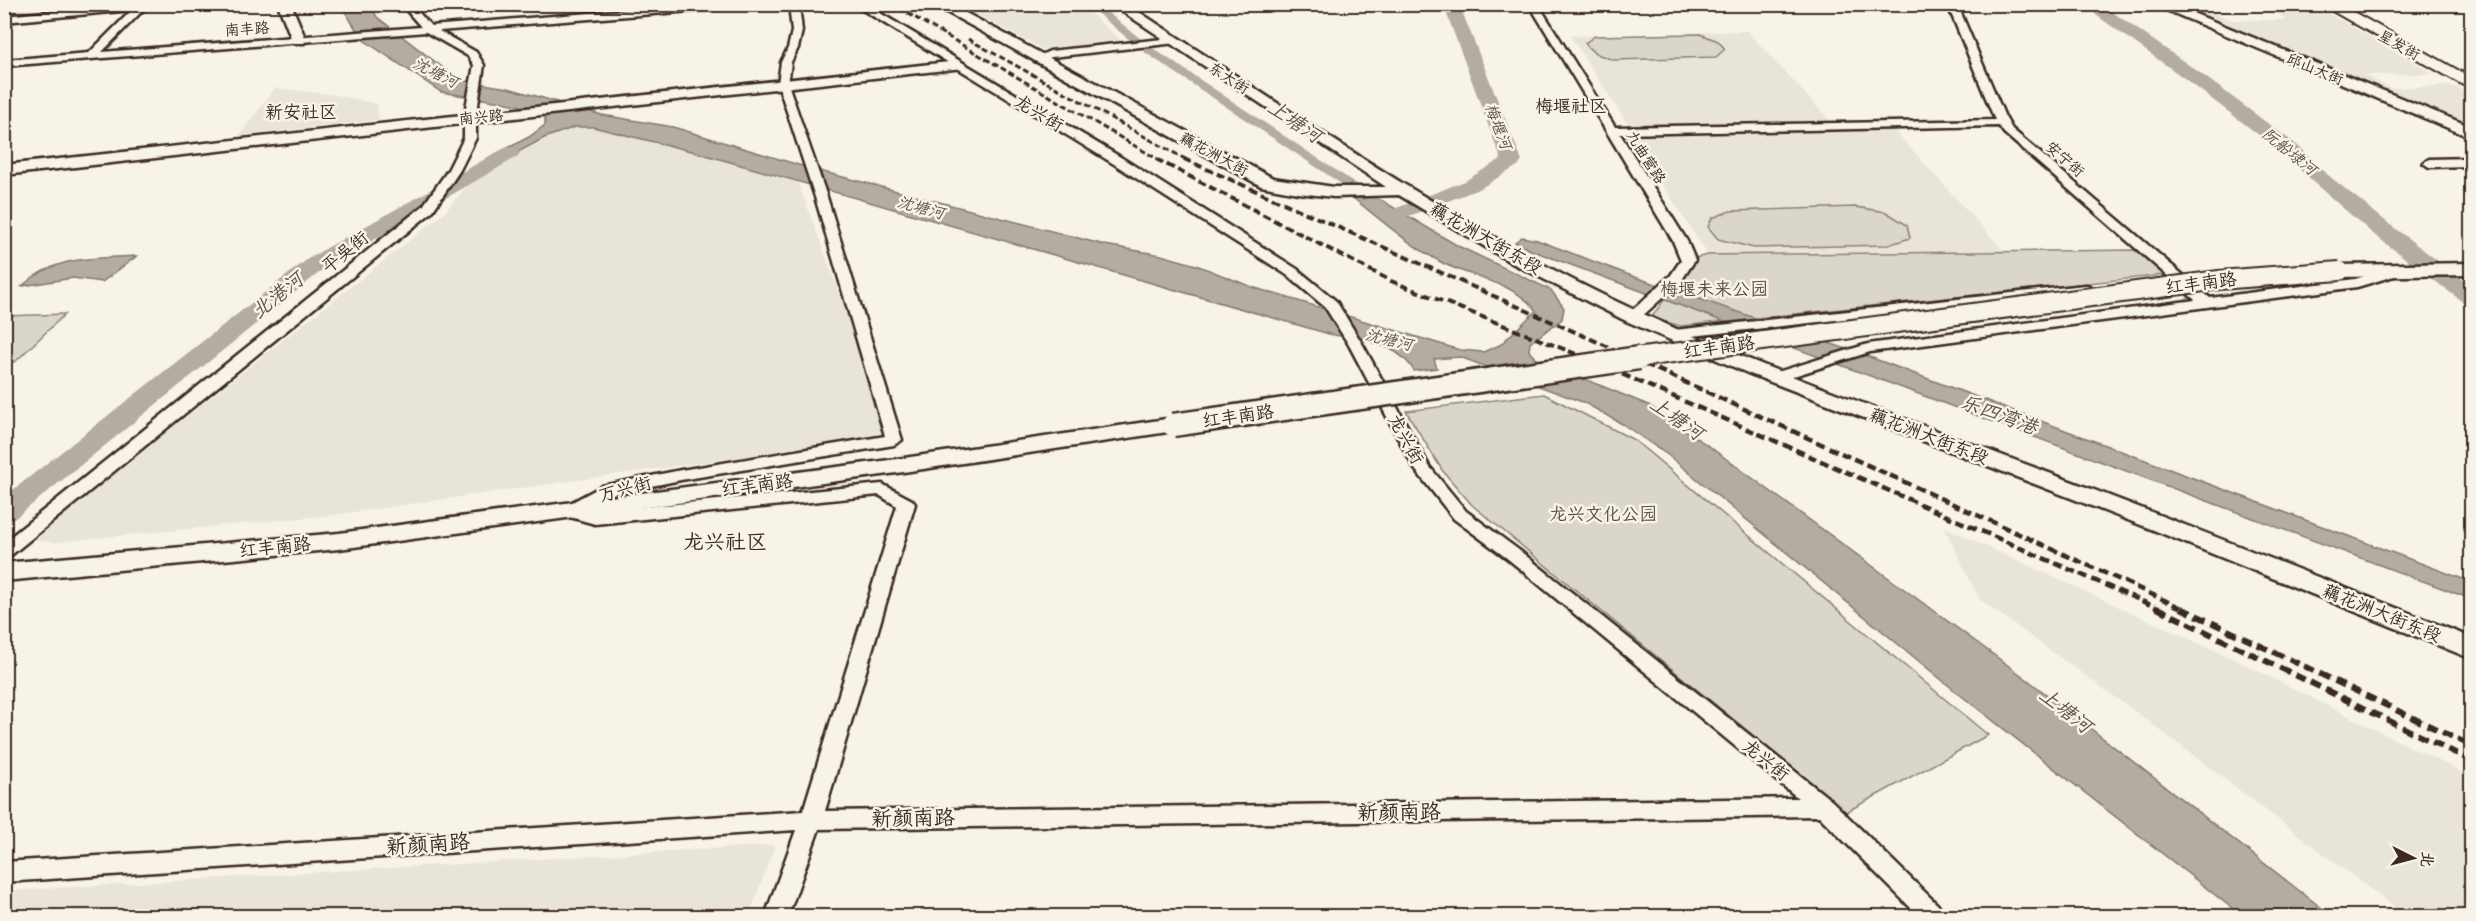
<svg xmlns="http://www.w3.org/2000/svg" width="2476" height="921" font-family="'Gochi Hand','LXGW WenKai TC',sans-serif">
<rect width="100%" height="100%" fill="#f7f3e8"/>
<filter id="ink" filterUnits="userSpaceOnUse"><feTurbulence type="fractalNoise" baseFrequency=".0167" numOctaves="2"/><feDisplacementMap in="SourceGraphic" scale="12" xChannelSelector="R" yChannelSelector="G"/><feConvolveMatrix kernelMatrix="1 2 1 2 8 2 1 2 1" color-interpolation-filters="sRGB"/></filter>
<g filter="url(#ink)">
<g fill="#e9e4d9">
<path d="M5,5h120l-120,11z"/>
<path d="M959,5h121l43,37 -77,9z"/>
<path d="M2167,5h24l42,15h54l-23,-15h50l120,69 -70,1 26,13 63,-2 18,8v30z"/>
<path d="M1747,31l83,90 -201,5 -59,-90z"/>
<path d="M275,88l62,7 40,9 2,16 -140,16z"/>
<path d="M575,127h18l102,25 103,31 89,235 -4,13 -18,8 -532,76 -278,27 -18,-1 4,-10 402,-317 34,-40 67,-36z"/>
<path d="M1893,129l111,122 -296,4 -77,-119z"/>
<path d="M1944,527l296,135 231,115v139h-65l-266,-201 -161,-116z"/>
<path d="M775,845l-26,71h-744v-25z"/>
</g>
<g fill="#dbd6cb" stroke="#8b8074" stroke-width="1.5">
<path d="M1700,34l18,7 7,8 -9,8 -102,3c-12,-4 -22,-6 -29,-17l10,-7z"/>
<path d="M1856,207l30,5 21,13 3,13 -22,7 -134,3 -36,-9 -10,-12 4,-9 18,-7z"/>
<path d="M2139,250l25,25 -483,51 -30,-8 44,-60 13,-3z"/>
<path d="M65,314l-50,48 -10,-1v-45z"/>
<path d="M1544,394l90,46 354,295 -142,77 -374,-307 -30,-35 -36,-59z"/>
</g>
<g fill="#b4aca0" stroke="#84786c" stroke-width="1.5">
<path d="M341,5h29l7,12 82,63 49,8 94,27 71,12 139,42 293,76 56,10 35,10 56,22 208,63 23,2 17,-7 36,-34c-21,-30 -67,-33 -97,-50 -31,-17 -58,-41 -86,-63l28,2 77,46 93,44 13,18 -2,11 -32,24 -1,8 7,8 112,46 62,42 318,233 304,236h-90l-288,-226 -285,-234 -45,-31 -39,-22 -125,-46 -26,2 3,9 -23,3c-16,-29 -54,-31 -85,-37l-634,-182 -102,-25h-18l-31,11 -67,36 9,-15 43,-22 16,-12v-8l-27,-12 -77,-13 -79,-53z"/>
<path d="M1522,237l15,3 95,36 235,80 604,226v17l-943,-350 -13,-7z"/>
<path d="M137,256l-35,26 -29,-4 -51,8c35,-31 70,-27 115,-30z"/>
</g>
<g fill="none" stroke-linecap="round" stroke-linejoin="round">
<path fill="#b4aca0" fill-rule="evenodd" d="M1086,4h11l54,43 246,164 -6,4 -5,-1 -243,-163z"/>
<g fill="#b4aca0" fill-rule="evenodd">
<path d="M1443,4h16l63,157 -3,4 -40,24 -83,32 -7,-2 -3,-4 3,-4 76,-30 36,-22z"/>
<path d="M2102,7l6,2 88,61 102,76 30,29 60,48 84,64v18l-8,-2 -92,-70 -58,-50 -30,-29 -100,-76 -88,-63 -2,-3 2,-3z"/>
<path d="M510,147l7,2 3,4 -3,4 -192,111 -311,251 -10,2v-24l305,-239 194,-109z"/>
</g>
<defs>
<g id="street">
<path d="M129,4h40l-25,5 -42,43 319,-25 -20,-23h10l20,22 269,-22h46l-4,3 -303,24 37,21 8,13 -8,53v20l-16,32 -28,42 -422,344 -6,2v-16l419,-336 25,-36 16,-32v-20l10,-53 -6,-9 -42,-24 -422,34v-6l85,-7 43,-43 -128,12v-6z"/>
<path d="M789,4h10l3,27 -4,17 -7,14 -3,22 39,113 75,243 -8,5 -213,35 -74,15 -23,14 11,3 287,-28 30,16 3,4 -90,307 973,-13 -290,-239 -54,-40 -40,-51 -65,-123 -24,-38 -38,-32 -173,-111 -261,-160h12l257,154 175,111 39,32 27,44 66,121 37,45 54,40 312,250 110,108 3,7h-26l-100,-100 -1000,13 -31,87h-23l31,-86 -792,52v-20l799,-51 94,-305 -18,-11 -284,29 -32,-9 -3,-4 3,-4 39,-21 79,-16 204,-34 -70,-239 -37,-113 3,-22 7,-14 4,-17z"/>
<path d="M1529,4h9l77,123 380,-7 -44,-107 -6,-9h9l7,9 44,104 7,12 198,169 145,-19 44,-13 7,4 -2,3 -47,14 -487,65 -89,28h-10l-3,-3 3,-3 97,-30 327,-44 -191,-167 -5,-7 -379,8 67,107 8,19 -14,21 -43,39h-10l-2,-3 2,-3 43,-39 10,-15 -8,-19z"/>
<path d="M1172,38l5,3 -1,2 -124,14 -15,5 -5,-3 18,-8z"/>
<path d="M2472,158v8l-43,1 -6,-4 6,-4z"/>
<path d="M2085,285l5,1 2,3 -2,3 -416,46 -7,-4 7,-4z"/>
</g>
<g id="secondary">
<path d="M278,4h13l15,36 -2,3h-10l-2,-3z"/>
<path d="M932,4h17l324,174 61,9h52l-275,-183h16c167,109 332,226 514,309 122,56 250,100 376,148 153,57 303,117 455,177v21l-321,-130 -401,-155 -124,-53 -114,-58 -113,-68 -65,2 -36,-4 -37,-7z"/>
<path d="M2152,4h19l301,123v11z"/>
<path d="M958,61l7,4 -2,3 -959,107v-10z"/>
<path d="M2472,263v12l-132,2 -7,-2 -2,-4 2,-4 7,-2z"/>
<path d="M1173,418l8,2 3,5 -3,5 -284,43 -558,76 -335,32v-18l335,-30 558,-74z"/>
</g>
<path id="primary" d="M2320,4h19l133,74v12z"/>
</defs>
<use href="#street" stroke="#3b2a1e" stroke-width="5"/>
<use href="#secondary" stroke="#3b2a1e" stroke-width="5"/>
<use href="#primary" stroke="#3b2a1e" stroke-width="4"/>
<use href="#street" fill="#f7f3e8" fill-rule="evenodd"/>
<use href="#secondary" fill="#f7f3e8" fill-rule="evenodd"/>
<use href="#primary" fill="#f7f3e8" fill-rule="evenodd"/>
<g stroke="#3b2a1e" stroke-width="3" stroke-dasharray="6 3" stroke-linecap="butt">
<path d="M892,4l267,156"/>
<path d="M968,39l219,121"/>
</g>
<g stroke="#3b2a1e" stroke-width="4" stroke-dasharray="8 4" stroke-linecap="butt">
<path d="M1156,159l235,122 198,78"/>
<path d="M1184,159l452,200"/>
</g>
<g stroke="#3b2a1e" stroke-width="4.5" stroke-dasharray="9 4.5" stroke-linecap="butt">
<path d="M1585,358l575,251"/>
<path d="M1632,358l552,251"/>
</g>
<g stroke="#3b2a1e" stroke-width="6" stroke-dasharray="11 6" stroke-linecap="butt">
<path d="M2157,608l315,153"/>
<path d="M2181,608l291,138"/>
</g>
<defs>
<path id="secondary-bridge-far1" d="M1628,359l591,-79 121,-9"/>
<path id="secondary-bridge" d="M1173,425l466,-67"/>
</defs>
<use href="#secondary-bridge-far1" stroke="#3b2a1e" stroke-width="22" stroke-linecap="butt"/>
<use href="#secondary-bridge" stroke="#3b2a1e" stroke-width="27" stroke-linecap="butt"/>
<use href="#secondary-bridge-far1" stroke="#f7f3e8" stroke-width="18"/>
<use href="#secondary-bridge" stroke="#f7f3e8" stroke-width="22"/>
</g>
</g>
<g text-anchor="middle" stroke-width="5" stroke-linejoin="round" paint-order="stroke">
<g font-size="15" fill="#3b2a1e" stroke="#f7f3e8">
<text transform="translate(247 29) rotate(-4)" y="5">南丰路</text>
<text transform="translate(2399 45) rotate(29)" y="5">星发街</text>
<text transform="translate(2315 69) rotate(22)" y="5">邱山大街</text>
<text transform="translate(1229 78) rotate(33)" y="5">东大街</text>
<text transform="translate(481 117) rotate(-6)" y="5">南兴路</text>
<text transform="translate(1214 154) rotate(28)" y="5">藕花洲大街</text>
<text transform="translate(1646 157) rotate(58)" y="5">九曲营路</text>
<text transform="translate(2065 159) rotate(41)" y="5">安宁街</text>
</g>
<g font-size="16" font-style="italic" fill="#5f5145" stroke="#f7f3e8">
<text transform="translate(436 72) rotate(26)" y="6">沈塘河</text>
<text transform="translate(1499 126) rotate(69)" y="6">梅堰河</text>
<text transform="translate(2290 151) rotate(39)" y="6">阮船埭河</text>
<text transform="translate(921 207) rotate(15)" y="6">沈塘河</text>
<text transform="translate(1389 339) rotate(13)" y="6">沈塘河</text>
</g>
<g font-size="18" fill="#3b2a1e" stroke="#f7f3e8">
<text x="1571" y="112">梅堰社区</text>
<text x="301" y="118">新安社区</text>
</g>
<g font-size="18" fill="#3b2a1e" stroke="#f7f3e8">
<text transform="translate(1039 113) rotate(31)" y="6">龙兴街</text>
<text transform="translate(1486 238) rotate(30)" y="6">藕花洲大街东段</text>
<text transform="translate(345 252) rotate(-39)" y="6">平吴街</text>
<text transform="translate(2201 283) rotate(-7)" y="6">红丰南路</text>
<text transform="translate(1719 347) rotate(-8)" y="6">红丰南路</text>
<text transform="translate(1238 416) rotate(-8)" y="6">红丰南路</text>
<text transform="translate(1929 436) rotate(21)" y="6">藕花洲大街东段</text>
<text transform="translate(1406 439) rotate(61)" y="6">龙兴街</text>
<text transform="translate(757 485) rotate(-8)" y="6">红丰南路</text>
<text transform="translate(625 489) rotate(-15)" y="6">万兴街</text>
<text transform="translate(275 547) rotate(-6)" y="6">红丰南路</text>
<text transform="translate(2382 613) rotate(22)" y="6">藕花洲大街东段</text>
<text transform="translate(1766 760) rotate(39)" y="6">龙兴街</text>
</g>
<g font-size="18" fill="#5b4c41" stroke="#f7f3e8">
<text x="1714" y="295">梅堰未来公园</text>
<text x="1603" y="520">龙兴文化公园</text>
</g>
<g font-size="20" font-style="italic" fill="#5f5145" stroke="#f7f3e8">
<text transform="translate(1295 121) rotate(34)" y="7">上塘河</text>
<text transform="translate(277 295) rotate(-39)" y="7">北港河</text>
<text transform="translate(1999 414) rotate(20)" y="7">乐四湾港</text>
<text transform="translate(1677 418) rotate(35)" y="7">上塘河</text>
<text transform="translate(2066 710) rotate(38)" y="7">上塘河</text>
</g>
<g font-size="21" fill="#3b2a1e" stroke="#f7f3e8">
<text x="725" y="549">龙兴社区</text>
</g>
<g font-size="21" fill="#3b2a1e" stroke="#f7f3e8">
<text transform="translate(1399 812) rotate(-1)" y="7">新颜南路</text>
<text transform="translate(913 818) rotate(-1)" y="7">新颜南路</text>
<text transform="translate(428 844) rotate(-4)" y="7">新颜南路</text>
</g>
</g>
<rect width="2476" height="921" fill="none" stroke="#f7f3e8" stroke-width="24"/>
<rect x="12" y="12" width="2452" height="897" fill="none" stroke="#3b2a1e" stroke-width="2" filter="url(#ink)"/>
<g transform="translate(2413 858) rotate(96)" stroke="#f7f3e8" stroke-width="4.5" paint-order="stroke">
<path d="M0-4.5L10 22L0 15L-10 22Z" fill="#3b2a1e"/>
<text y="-9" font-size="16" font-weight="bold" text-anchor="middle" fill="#3b2a1e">北</text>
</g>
</svg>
